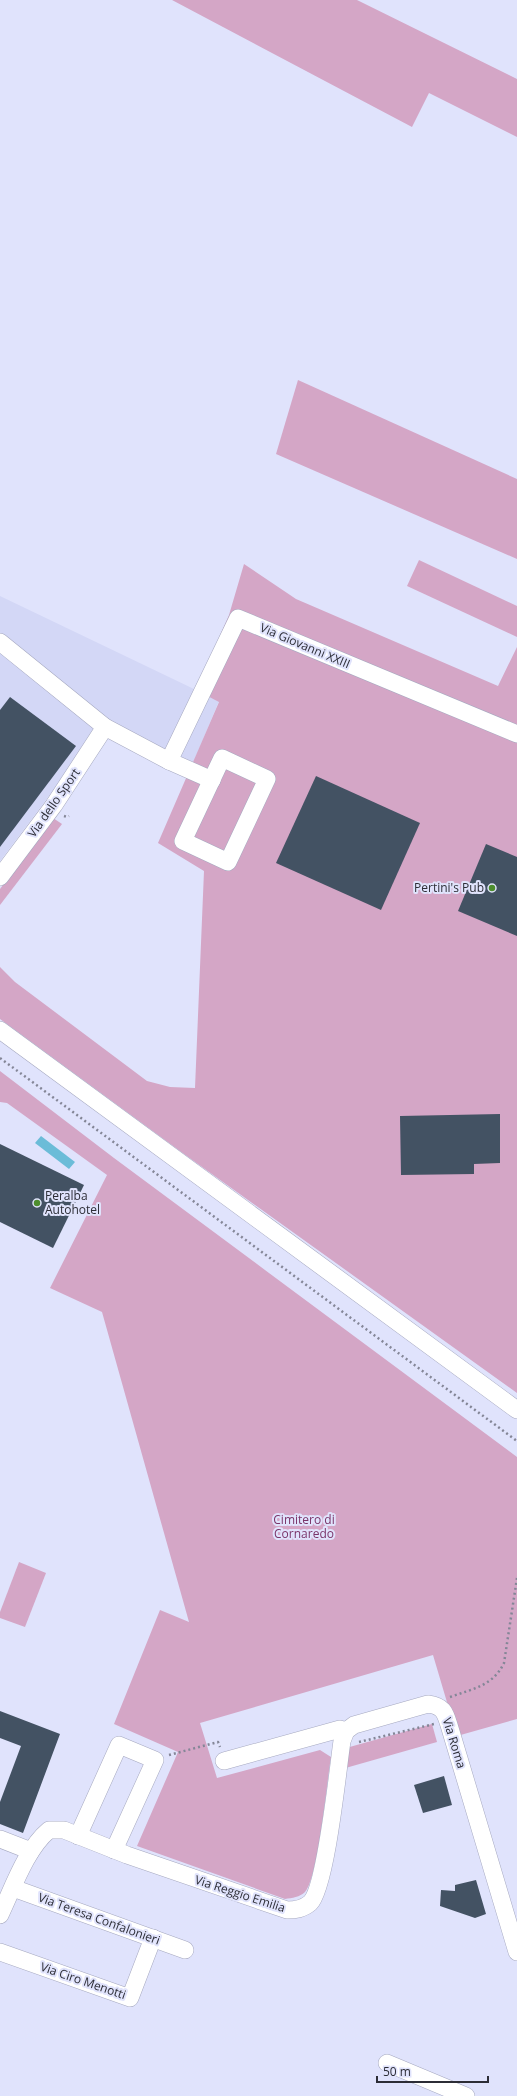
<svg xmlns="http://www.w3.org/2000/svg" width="517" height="2096" font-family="'Open Sans',sans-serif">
<rect width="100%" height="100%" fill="#e0e3fc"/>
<path fill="#d3d7f6" d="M0,596l219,105 -31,74 -88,-47 -100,133z"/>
<g fill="#d4a6c6">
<path d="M172,0h185l160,79v58l-88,-44 -17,34z"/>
<path d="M298,380l219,99v80l-241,-105z"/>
<path d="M419,560l98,46v31l-110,-51z"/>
<path d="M244,564l52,35 202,87 19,-39v746l-333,-239 -184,-135v-52l15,15 132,99 23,6 25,1 9,-217 -46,-28 61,-141 -23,-12 33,-75z"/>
<path d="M53,818l9,6 -62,81v-16z"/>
<path d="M0,1071l114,87 403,299v262l-60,17 -24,-81 -233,68 17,55 103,-28 11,7c-4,24 -13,121 -26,135 -5,5 -13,6 -20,7l-148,-53 41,-94 -64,-28 46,-114 29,12 -87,-310 -52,-24 57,-113 -100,-72 -7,-1z"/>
<path d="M19,1562l27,11 -21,54 -25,-9v-6z"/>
<path d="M432,1724l5,18 -95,27 4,-21z"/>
</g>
<path fill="#6bbcd8" d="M41,1136l34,26 -6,7 -34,-26z"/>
<g fill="#435263">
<path d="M10,697l66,49 -76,101v-137z"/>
<path d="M316,776l104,47 -39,87 -105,-47z"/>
<path d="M486,844l31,13v79l-59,-25z"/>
<path d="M500,1114v49l-26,1v10l-73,1 -1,-59z"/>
<path d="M0,1144l84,41 -31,63 -53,-26z"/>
<path d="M0,1711l60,23 -37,99 -23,-9v-22l21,-56 -21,-8z"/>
<path d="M444,1776l8,29 -29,8 -9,-28z"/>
<path d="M476,1880l10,34 -11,4 -35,-12 1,-16 14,1v-6z"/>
</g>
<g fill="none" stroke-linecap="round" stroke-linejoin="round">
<defs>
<g id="minor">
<path d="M0,642l105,85 64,34 43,19"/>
<path d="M222,758l45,21 -39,83 -45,-21z"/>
<path d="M169,761l69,-143 279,116"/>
<path d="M0,877l54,-72 51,-78"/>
<path d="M0,1030l517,380"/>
<path d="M224,1761l116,-32 6,2"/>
<path d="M78,1836l41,-91 36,15 -41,90"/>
<path d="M0,1839l31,12"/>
<path d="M13,1888l172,62"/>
<path d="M0,1915c13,-27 26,-66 49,-85h15l63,25 160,55c9,0 16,-1 23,-7 16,-15 28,-135 32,-162l4,-10 8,-6 74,-21c15,2 17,8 21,21l68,227"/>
<path d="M0,1952l130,46 23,-60"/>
<path d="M387,2063l79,33"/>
</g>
</defs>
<use href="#minor" stroke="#a6a9c0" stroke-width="18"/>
<g stroke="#848697" stroke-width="2.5" stroke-dasharray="2 3" stroke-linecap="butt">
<path d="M64,816l3,1 2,-1"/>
<path d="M0,1058l517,383"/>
<path d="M450,1697c22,-8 43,-11 54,-34l13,-85"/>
<path d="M359,1742l75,-18"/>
<path d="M169,1755l49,-13 2,5"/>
</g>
<use href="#minor" stroke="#fff" stroke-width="17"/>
</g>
<g fill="#4d8d2e" stroke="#e0e3fc" stroke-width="1.5">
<circle cx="492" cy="888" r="4"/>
<circle cx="37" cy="1203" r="4"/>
</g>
<g text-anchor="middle" stroke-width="4" stroke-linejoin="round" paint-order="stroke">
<g font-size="12" fill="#2c2d36" stroke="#e0e3fc">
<text transform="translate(305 646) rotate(23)" y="4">Via Giovanni XXIII</text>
<text transform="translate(54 803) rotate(-55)" y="4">Via dello Sport</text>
<text transform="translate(454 1743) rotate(73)" y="4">Via Roma</text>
<text transform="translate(240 1894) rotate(18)" y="4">Via Reggio Emilia</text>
<text transform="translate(99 1919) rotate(20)" y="4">Via Teresa Confalonieri</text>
<text transform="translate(83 1981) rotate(19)" y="4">Via Ciro Menotti</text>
</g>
<g font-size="12" fill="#2c2d36" stroke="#e0e3fc" text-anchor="end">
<text x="484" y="892">Pertini's Pub</text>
<text x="45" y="1200" text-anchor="start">Peralba<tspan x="45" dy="14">Autohotel</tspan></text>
</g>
<g font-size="12" fill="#7a3469" stroke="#e0e3fc">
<text x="304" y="1524">Cimitero di<tspan x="304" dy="14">Cornaredo</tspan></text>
</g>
</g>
<path d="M377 2076v6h111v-6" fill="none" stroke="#2c2d36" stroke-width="2"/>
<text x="383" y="2076" font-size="12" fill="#2c2d36" stroke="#e0e3fc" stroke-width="3" paint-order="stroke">50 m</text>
</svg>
